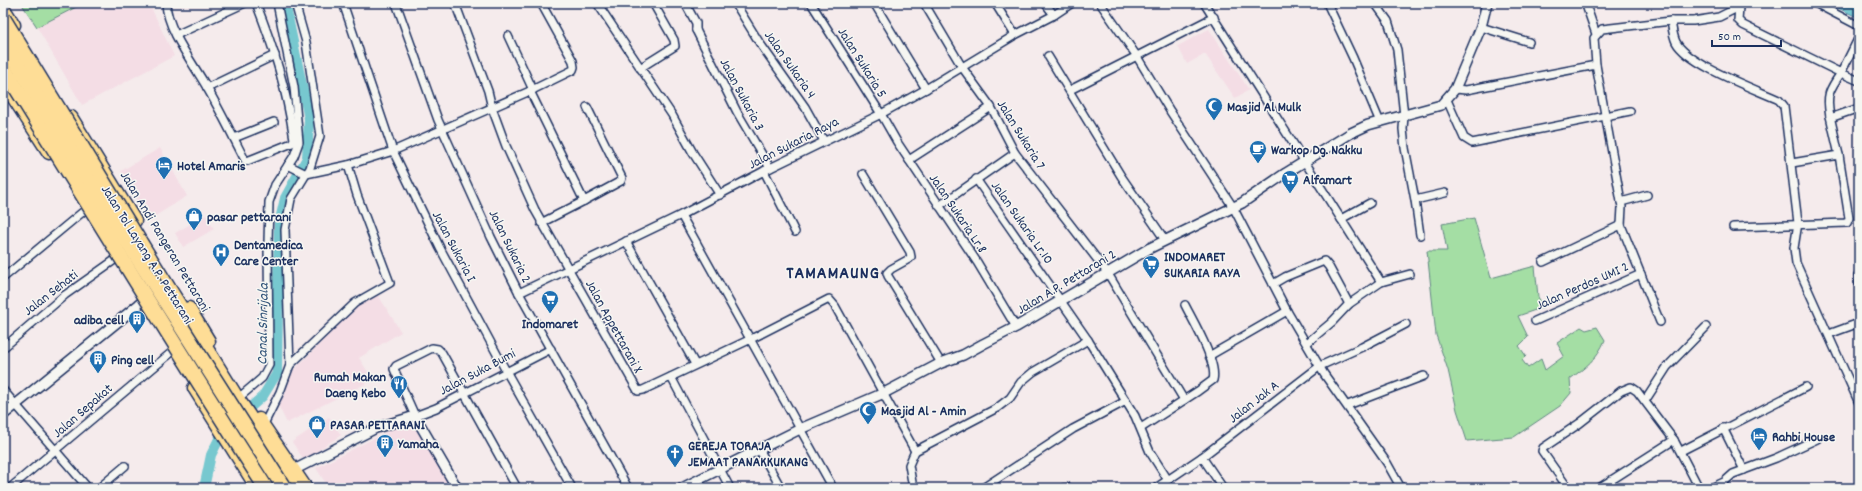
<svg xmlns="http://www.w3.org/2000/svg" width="1862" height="491" font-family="Dekko,sans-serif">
<rect width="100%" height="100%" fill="#f5ebec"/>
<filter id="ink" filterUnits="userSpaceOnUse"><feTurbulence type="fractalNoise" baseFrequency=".025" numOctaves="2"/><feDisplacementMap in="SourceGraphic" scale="8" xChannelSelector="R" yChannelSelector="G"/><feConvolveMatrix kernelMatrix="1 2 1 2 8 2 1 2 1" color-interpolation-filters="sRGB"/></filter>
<g filter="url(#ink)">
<g fill="#f4dde5">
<path d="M84,3h65l25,53 -92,49 -45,-78z"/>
<path d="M1209,29l40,61 -14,8 -30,-44 -18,10 -9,-18z"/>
<path d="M160,148l27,48 -38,24 -28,-49z"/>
<path d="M206,215l8,14 -31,18 -8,-14z"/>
<path d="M378,295l23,37 -42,26 14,22 -86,43 -9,-18 7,-11 7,-22 64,-65z"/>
<path d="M329,417l12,18 -37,25 -12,-18z"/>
<path d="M414,423l39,65h-124l-13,-20 84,-43z"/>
</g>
<g fill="#a4dea4" stroke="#608681">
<path d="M21,3h63l-47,24z"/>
<path d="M1474,218l17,60 44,-12 3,31 6,10 -26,9 10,21 -9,9 7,10 -4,4 6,8 13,-9 4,11 19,-14 -7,-13 24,-16 5,3 11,-3 8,13c-8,19 -19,27 -35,39l1,14 -11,13 -46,31 -47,4 -10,-31 -9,-40 -12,-35 -9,-84h20l-5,-27z"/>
</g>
<path fill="#77c8cf" stroke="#528ba2" d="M1828,3h31v15l-27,-13z"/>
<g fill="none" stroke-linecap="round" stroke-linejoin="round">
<path stroke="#77c8cf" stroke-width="10" d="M204,488l7,-33 11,-22 41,-37 14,-23 2,-149 6,-26 22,-40 2,-39 -24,-116"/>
<defs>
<g id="minor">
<path d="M166,3c1,27 27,60 40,83 14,24 26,49 39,74l2,1 45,-18 2,-4c-8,-51 -19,-88 -38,-136"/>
<path d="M343,3l50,148 47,97 66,123 66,117"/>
<path d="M396,3l42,117 53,117 28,56 109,195"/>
<path d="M455,3l33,88 4,17 14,38 29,64 103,181 5,-1 108,-51 78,-40 6,7 80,145 82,-43 13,-10 11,-16 12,-10 55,-32"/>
<path d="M597,3l75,112 21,38 27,42"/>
<path d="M685,3l11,20v7"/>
<path d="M735,3l24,39 46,65 19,34"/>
<path d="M811,3l70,111 16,28 80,120 39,65"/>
<path d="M874,3l52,86"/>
<path d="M924,3l38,64 29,40 24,46 92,119 77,128"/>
<path d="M995,3l20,32"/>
<path d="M1045,3l9,12"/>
<path d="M1100,3l36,52 34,56 63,96 54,104 37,63 63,89 14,25"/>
<path d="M1204,3l177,279 -32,22 -17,18 -25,21"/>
<path d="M1327,3l26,55 27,64"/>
<path d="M1375,3l13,18 9,29 7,66 -1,13 2,19 10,52 5,35"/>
<path d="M1815,3l44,23"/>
<path d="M1586,5l10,29"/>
<path d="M1671,21c1,6 2,15 5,21 12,23 79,47 103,58l5,6 14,117 -4,25 2,15 63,140"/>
<path d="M1481,27l48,15"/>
<path d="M696,30l41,82 33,56"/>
<path d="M176,35l69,-32"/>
<path d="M508,36l25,54"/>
<path d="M1048,56l73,120 44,64"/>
<path d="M1596,65l26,142 -1,18 39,97"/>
<path d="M640,68l35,-22 -1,-6 -21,-37"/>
<path d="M1859,81l-18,-8c-12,17 -15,22 -11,43l3,1 26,-9"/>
<path d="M207,88l68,-33"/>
<path d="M1455,89l11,1 130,-25 -2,-27 8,-9 69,-8h22l26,-4 20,-10 -1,13 5,5 98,48 18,-36"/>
<path d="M1070,90l144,-73"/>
<path d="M530,91l54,110 37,-20 1,-3 -35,-71"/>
<path d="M1447,100l17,38 8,5 158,-32"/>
<path d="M234,138l40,-16"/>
<path d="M909,160l82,-53"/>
<path d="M1792,163l47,-8 -9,-39"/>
<path d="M288,165l18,9 42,-9 45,-14 137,-60 43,-21 1,-3 -1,-6 -32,-58"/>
<path d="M764,171l31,61"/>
<path d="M863,174l47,78 1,5 -2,2 -18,10 -4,4 1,3 53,87"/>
<path d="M976,179l112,161 47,76 15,36 18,28"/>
<path d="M1415,200l30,-7"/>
<path d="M1621,202l26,-7"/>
<path d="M939,206l76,-53"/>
<path d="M681,215l152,273"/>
<path d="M1341,219l29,-16"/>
<path d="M541,223l43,-22"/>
<path d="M1733,227l114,-4 2,-5 -10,-63"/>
<path d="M626,241l69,123"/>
<path d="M1543,262l78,-37"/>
<path d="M1858,275l1,9"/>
<path d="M3,278l82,-68"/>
<path d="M1381,282l29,-8"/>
<path d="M1273,284l12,-7 39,-16 5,6 20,37"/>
<path d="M519,293l162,-78 83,-44 117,-57 45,-25 89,-54 39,-20 18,-12"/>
<path d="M1535,321l106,-47"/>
<path d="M1829,334l30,-11"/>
<path d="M3,348l62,-53 51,-36"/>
<path d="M1209,356l78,-45"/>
<path d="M290,365l65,-62 35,-20 -33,-88 -9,-30"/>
<path d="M671,377l59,111"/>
<path d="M3,390l85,98"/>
<path d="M242,395l20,-17 7,-13 -1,-122 1,-41 6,-17 19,-29 5,-14 -5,-55 -17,-84"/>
<path d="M1645,401l22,-34 39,-40"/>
<path d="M1348,405l76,-29"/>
<path d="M263,426l17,-34 10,-27 -5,-135 6,-31 19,-31 10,-32 -14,-94 -11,-39"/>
<path d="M1141,428l57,-37 15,-11c5,-17 -20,-59 -28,-75"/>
<path d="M1723,428l21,42"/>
<path d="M759,449l22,39"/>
<path d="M1681,451l125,-64"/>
<path d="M1202,457l21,31"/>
<path d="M10,488l162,-136"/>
<path d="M99,488l26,-22"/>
<path d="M517,488l-75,-135 -4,-4 -6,-1 -36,18 -2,3 21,47 21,-8 115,-59"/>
<path d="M913,488l-4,-23 6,-14"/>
<path d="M983,488l90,-59 53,-28"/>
<path d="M1064,488h5"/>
<path d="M1156,488l46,-31 118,-91 42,-19 44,-23"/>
<path d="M1568,488l-26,-37 1,-3 37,-25 41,-32 10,-4 6,4 37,49 25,48"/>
<path d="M1599,488l75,-48"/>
<path d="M1711,488l13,-6 9,-8 43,-16 41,-19"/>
<path d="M1840,488h1"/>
</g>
<g id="tertiary">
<path d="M3,415l139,-113"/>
<path d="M294,470l82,-42 39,-12 42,72"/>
<path d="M682,488l118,-59 84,-36 57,-30 22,-8 20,-11 33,-17 134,-79 92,-45 44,-30 65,-40 17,-8 73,-20 14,-16 26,-62 6,-24"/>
</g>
<g id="trunk">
<path d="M3,7l11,18"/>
<path d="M3,82l46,71"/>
<path d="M71,117l64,104"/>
<path d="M189,308l20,33"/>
<path d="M194,388l63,100"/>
<path d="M259,419l47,69"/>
</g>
<path id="motorway" d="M149,257l87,140 60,91"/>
</defs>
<use href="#minor" stroke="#1b2f5e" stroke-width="10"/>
<use href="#tertiary" stroke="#1b2f5e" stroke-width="12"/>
<use href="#trunk" stroke="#1b2f5e" stroke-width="15"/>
<use href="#motorway" stroke="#1b2f5e" stroke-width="17"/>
<use href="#minor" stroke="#f6f6f2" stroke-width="7"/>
<use href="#tertiary" stroke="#f6f6f2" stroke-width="9"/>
<use href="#trunk" stroke="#fedd96" stroke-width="12"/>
<use href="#motorway" stroke="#fedd96" stroke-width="14"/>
<defs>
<g id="motorway-bridge">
<path d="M3,18l146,239"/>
<path d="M3,41l102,166 179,281"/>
<path d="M3,67c88,140 173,282 263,421"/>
</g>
</defs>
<use href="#motorway-bridge" stroke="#1b2f5e" stroke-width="17" stroke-linecap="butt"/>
<use href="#motorway-bridge" stroke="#fedd96" stroke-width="14"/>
</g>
</g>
<defs>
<symbol id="mosque-pin" viewBox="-11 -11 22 30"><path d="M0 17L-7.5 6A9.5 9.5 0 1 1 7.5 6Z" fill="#1f6fb2" stroke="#f6f6f2"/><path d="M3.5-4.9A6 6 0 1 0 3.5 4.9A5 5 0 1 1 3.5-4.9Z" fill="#fff"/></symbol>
<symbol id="cafe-pin" viewBox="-11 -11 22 30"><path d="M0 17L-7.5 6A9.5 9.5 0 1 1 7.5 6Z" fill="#1f6fb2" stroke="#f6f6f2"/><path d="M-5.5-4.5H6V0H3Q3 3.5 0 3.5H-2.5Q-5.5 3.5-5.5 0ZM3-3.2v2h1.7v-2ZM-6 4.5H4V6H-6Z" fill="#fff"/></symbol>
<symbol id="hotel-pin" viewBox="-11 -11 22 30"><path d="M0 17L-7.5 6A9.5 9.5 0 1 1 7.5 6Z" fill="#1f6fb2" stroke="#f6f6f2"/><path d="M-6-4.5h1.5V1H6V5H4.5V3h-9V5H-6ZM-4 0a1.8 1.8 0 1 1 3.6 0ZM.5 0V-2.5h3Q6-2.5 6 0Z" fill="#fff"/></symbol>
<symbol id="supermarket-pin" viewBox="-11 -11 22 30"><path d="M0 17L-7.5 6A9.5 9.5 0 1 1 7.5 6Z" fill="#1f6fb2" stroke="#f6f6f2"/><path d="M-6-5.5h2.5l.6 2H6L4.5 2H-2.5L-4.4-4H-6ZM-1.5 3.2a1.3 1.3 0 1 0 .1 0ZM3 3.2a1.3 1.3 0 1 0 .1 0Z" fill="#fff"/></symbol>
<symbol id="shop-pin" viewBox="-11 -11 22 30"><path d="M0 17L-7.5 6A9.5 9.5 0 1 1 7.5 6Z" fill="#1f6fb2" stroke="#f6f6f2"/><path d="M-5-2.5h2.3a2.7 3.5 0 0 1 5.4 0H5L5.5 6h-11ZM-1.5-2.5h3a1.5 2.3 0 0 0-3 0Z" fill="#fff"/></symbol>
<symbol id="hospital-pin" viewBox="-11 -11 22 30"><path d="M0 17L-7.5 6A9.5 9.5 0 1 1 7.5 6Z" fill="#1f6fb2" stroke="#f6f6f2"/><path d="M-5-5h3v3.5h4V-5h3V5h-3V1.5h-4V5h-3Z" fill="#fff"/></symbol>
<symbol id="building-pin" viewBox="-11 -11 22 30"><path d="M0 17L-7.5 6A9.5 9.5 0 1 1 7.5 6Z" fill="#1f6fb2" stroke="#f6f6f2"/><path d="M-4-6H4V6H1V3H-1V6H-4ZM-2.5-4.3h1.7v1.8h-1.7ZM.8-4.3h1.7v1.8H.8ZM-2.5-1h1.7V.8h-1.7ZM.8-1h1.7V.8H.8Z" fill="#fff"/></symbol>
<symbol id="restaurant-pin" viewBox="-11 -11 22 30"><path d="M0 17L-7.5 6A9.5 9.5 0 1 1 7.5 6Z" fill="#1f6fb2" stroke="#f6f6f2"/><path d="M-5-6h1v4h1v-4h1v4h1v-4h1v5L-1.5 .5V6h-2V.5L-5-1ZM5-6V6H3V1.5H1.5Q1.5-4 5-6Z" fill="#fff"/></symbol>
<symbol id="church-pin" viewBox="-11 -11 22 30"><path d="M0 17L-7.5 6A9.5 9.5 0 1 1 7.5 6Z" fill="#1f6fb2" stroke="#f6f6f2"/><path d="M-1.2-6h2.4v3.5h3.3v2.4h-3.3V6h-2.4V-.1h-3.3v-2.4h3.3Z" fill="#fff"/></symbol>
</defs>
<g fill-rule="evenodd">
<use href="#mosque-pin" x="1204" y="96" width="20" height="27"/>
<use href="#cafe-pin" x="1248" y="139" width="20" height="27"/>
<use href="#hotel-pin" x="154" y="155" width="20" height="27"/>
<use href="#supermarket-pin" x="1280" y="169" width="20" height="27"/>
<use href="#shop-pin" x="184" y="206" width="20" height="27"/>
<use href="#hospital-pin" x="211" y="242" width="20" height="27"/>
<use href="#supermarket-pin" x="1141" y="254" width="20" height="27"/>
<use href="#supermarket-pin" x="540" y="289" width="20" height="27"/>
<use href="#building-pin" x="127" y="309" width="20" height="27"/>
<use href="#building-pin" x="88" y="349" width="20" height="27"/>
<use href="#restaurant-pin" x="389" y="374" width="20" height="27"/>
<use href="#mosque-pin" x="858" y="400" width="20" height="27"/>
<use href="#shop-pin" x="307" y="414" width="20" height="27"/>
<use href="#hotel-pin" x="1749" y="426" width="20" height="27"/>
<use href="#building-pin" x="375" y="433" width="20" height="27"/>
<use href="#church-pin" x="665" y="443" width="20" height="27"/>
</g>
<g text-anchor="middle" stroke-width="3" stroke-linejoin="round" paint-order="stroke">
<g font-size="14" fill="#1b2f5e" stroke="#f6f6f2">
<text transform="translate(863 62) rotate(58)" y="5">Jalan Sukaria 5</text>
<text transform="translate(791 64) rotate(55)" y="5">Jalan Sukaria 4</text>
<text transform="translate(743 94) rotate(62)" y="5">Jalan Sukaria 3</text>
<text transform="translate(1022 134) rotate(58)" y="5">Jalan Sukaria 7</text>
<text transform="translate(793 142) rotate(-27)" y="5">Jalan Sukaria Raya</text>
<text transform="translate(959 213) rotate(56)" y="5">Jalan Sukaria Lr.8</text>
<text transform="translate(1023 222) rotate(55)" y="5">Jalan Sukaria Lr.10</text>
<text transform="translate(166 241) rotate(59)" y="5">Jalan Andi Pangeran Pettarani</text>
<text transform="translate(455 246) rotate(62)" y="5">Jalan Sukaria I</text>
<text transform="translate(511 246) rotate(64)" y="5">Jalan Sukaria 2</text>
<text transform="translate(148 254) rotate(58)" y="5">Jalan Tol Layang A.P. Pettarani</text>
<text transform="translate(1066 281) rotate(-31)" y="5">Jalan A.P. Pettarani 2</text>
<text transform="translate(1582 285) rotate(-24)" y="5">Jalan Perdos UMI 2</text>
<text transform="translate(50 292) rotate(-38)" y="5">Jalan Sehati</text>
<text transform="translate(615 326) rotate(61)" y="5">Jalan Appettarani X</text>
<text transform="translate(477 371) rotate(-28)" y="5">Jalan Suka Bumi</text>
<text transform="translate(1253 401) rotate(-38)" y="5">Jalan Jak A</text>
<text transform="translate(82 410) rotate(-41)" y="5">Jalan Sepakat</text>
</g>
<g font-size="14" font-weight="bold" fill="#1b2f5e" stroke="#f6f6f2" text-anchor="start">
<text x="1227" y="111">Masjid Al Mulk</text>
<text x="1271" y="154">Warkop Dg. Nakku</text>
<text x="177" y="170">Hotel Amaris</text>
<text x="1303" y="184">Alfamart</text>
<text x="207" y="221">pasar pettarani</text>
<text x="234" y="249">Dentamedica<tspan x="234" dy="16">Care Center</tspan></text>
<text x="1164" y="261">INDOMARET<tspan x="1164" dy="16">SUKARIA RAYA</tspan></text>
<text x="124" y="324" text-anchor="end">adiba cell</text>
<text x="550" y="328" text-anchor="middle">Indomaret</text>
<text x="111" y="364">Ping cell</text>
<text x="386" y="381" text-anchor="end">Rumah Makan<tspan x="386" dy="16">Daeng Kebo</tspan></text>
<text x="881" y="415">Masjid Al - Amin</text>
<text x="330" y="429">PASAR PETTARANI</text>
<text x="1772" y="441">Rahbi House</text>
<text x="398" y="448">Yamaha</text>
<text x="688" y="450">GEREJA TORAJA<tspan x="688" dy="16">JEMAAT PANAKKUKANG</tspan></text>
</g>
<g font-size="15" font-style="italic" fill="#32557a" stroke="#f6f6f2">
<text transform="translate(262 324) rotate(-89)" y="5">Canal Sinrijala</text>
</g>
<g font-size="18" font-weight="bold" letter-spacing="1" fill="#1b2f5e" stroke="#f6f6f2">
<text x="833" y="278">TAMAMAUNG</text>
</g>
</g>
<rect width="1862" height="491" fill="none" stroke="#f6f6f2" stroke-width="16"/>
<rect x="8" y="8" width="1846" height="475" fill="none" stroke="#1b2f5e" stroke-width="1.5" filter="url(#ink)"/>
<path d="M1712 40v6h69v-6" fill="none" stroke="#1b2f5e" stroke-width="2"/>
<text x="1718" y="40" font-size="12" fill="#1b2f5e" stroke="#f6f6f2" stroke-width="3" paint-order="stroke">50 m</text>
</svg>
